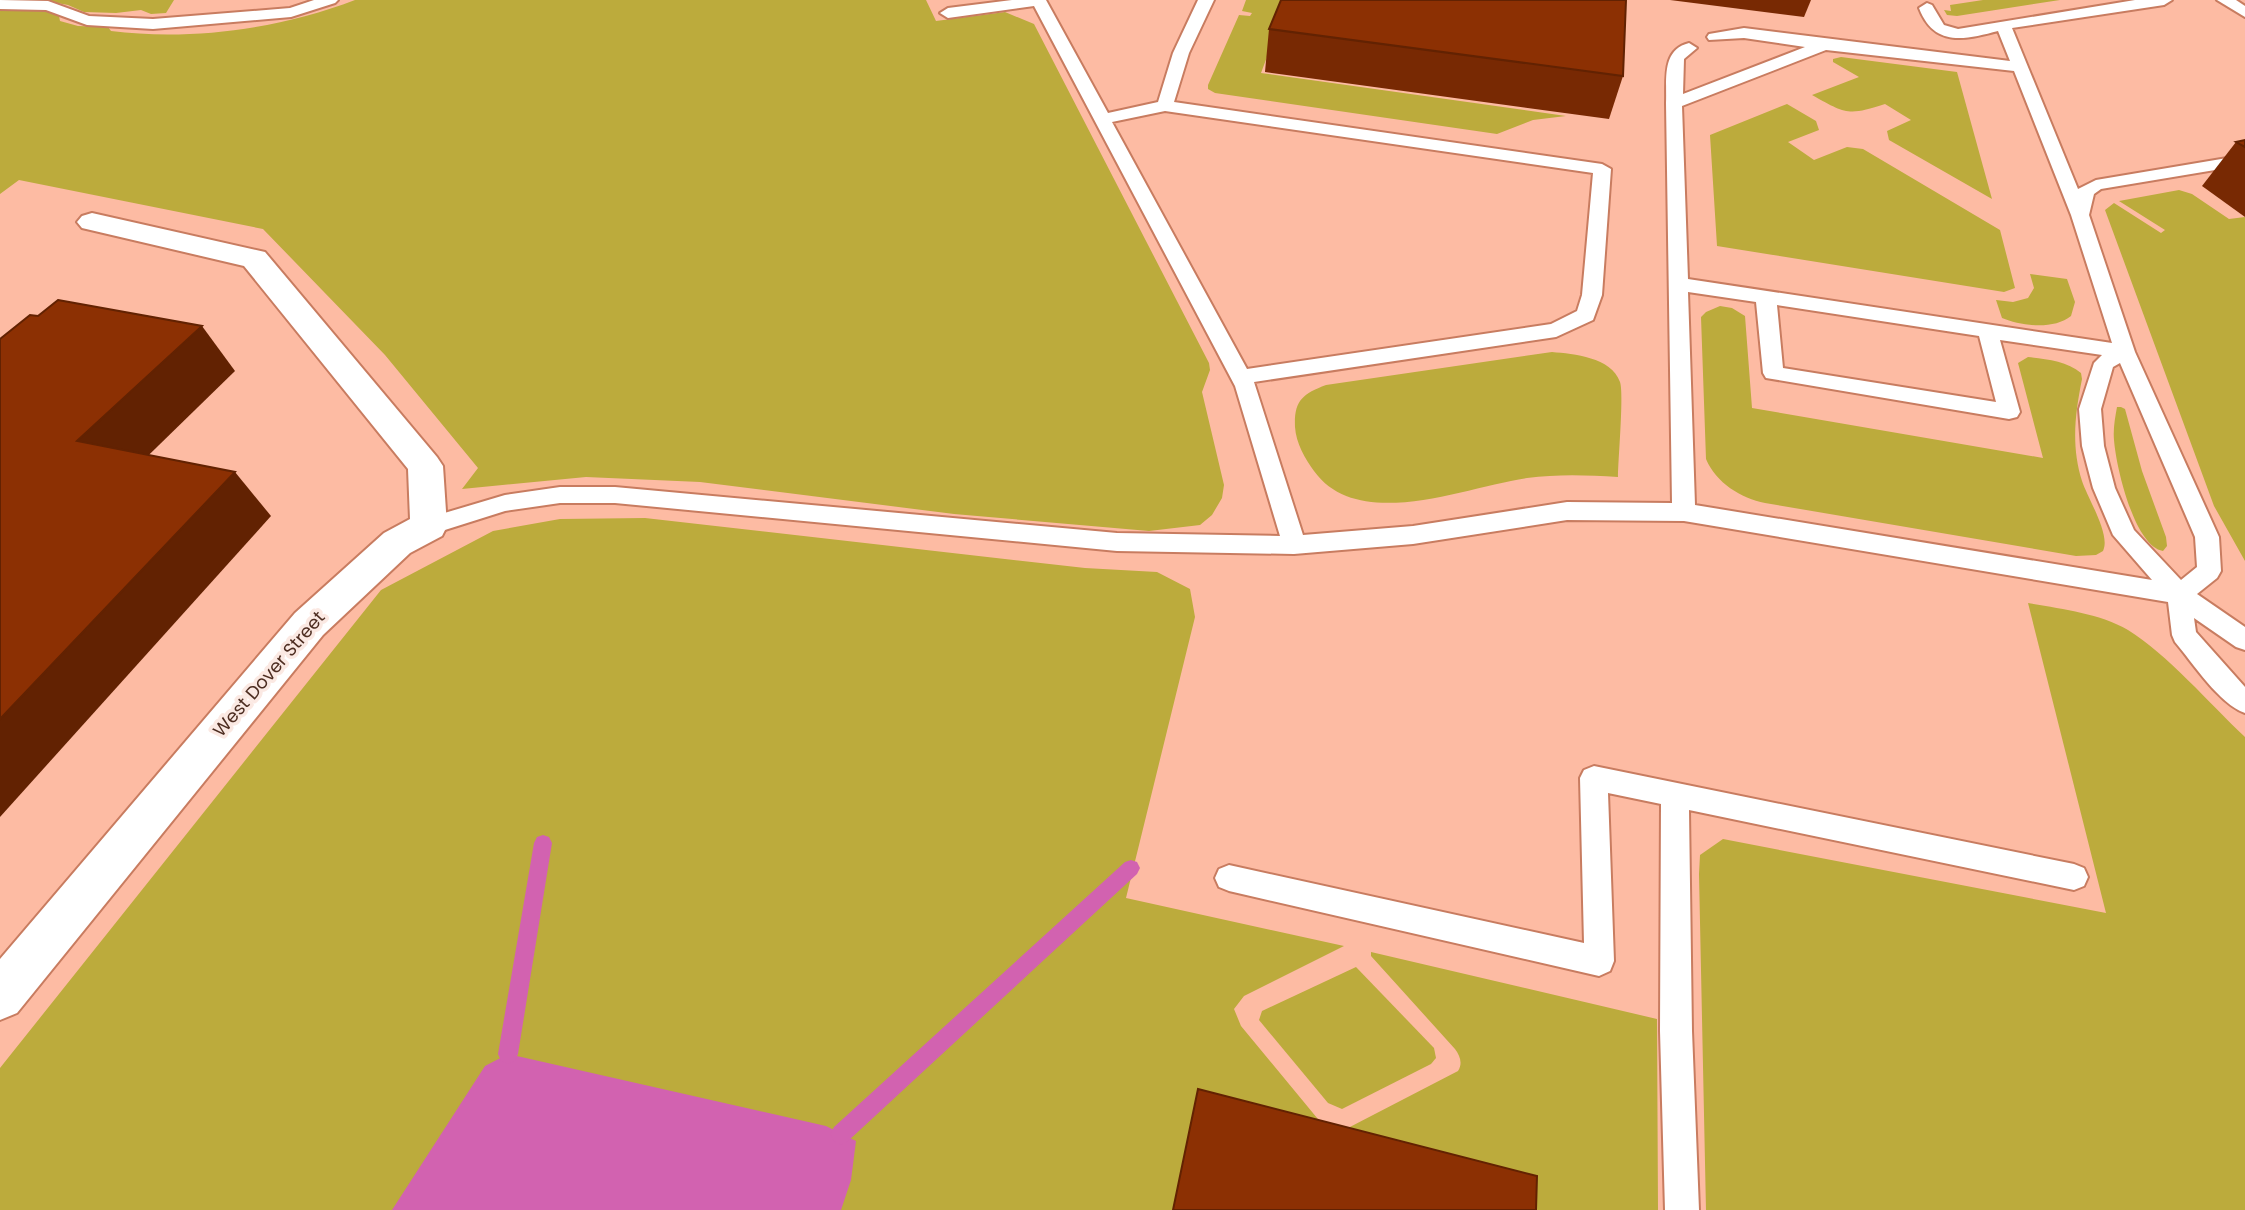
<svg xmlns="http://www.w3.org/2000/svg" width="2245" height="1210" font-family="Poppins,sans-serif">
<rect width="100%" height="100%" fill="#fdbba3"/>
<g fill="#bcab3c">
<path d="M41,0h133l-8,13 -15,1 -10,-4 -25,3 -32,-1 -16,-7z"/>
<path d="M355,0h571l10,21 69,-9 29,12 175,339 1,7 -8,22 22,93 -2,13 -10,17 -12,10 -51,6 -195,-17 -254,-32 -114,-5 -124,12 16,-21 -93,-113 -122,-126 -244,-49 -19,14v-186l45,1 14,7 1,5 18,5 30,1 3,4c79,10 169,-2 244,-31z"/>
<path d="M1246,0h47l-7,6 -25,67 305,43 -33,4 -36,14 -282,-41 -7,-4v-4l31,-70 11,1 2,-3 -10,-2z"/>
<path d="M1983,0h77l-103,16 -10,-1 -3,-5 7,1 -1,-6z"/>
<path d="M1841,57l116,15 35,127 -103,-59 -2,-9 24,-11 -26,-16c-37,12 -39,10 -73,-9l47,-18 -26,-15v-3z"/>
<path d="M1787,104l29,17 3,9 -31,12 26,18 33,-13 16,2 137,81 15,58 -11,4 -287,-46 -7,-111z"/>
<path d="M2179,190l13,4 37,25 16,-2v344l-31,-55 -109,-296 9,-7 47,30 4,-3 -46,-29z"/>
<path d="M2030,274l37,5 8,23 -4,14c-17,14 -50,10 -69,2l-6,-18 17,2 15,-4 6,-10z"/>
<path d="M1720,306l12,2 13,8 7,92 291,50 -25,-95 10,-6c18,2 39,4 53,16l1,6c-7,35 -11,67 0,102 6,18 29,54 21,70l-7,4 -20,1 -311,-53c-24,-5 -49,-20 -59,-44l-5,-142 5,-5z"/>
<path d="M1552,352c22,2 59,5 68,30 4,11 -2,79 -2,95 -31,-2 -61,-3 -91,1 -63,9 -168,55 -213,-7 -9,-12 -18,-28 -19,-44 -1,-26 7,-33 31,-42z"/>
<path d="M2121,407l4,2 17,62 24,66 1,9 -4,5c-29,-5 -47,-85 -49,-111 -1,-11 1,-22 3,-33z"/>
<path d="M645,518l440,50 72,4 33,17 5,28 -69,281 218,48 -100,50 -10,13 7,17 81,98 -148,86h-1174v-142l381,-478 112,-59 67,-12z"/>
<path d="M2028,603c33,6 71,10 100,27 38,23 83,75 117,107v473h-539l-7,-336 1,-19 23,-16 383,74z"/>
<path d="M1371,952l286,67 1,191h-146l-166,-81 112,-58c5,-8 2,-15 -3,-22l-84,-93z"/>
<path d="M1356,967l78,81 2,10 -5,6 -89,45 -14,-6 -69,-83 3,-9z"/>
</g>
<path fill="#d262b0" d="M508,1054l318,72 30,15 -5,39 -10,30h-449l93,-144z"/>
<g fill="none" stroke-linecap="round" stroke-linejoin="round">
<g fill="#d262b0" fill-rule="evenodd">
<path d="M543,835l6,2 3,6 -34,211 -3,7 -7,3 -7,-3 -3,-7 36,-211 3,-6z"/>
<path d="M1131,860l6,2 3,6 -3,6 -289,267 -7,4 -7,-4 -4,-7 4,-7 291,-265z"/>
</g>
<defs>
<g id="lane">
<path d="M0,0l48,1 41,15 64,3 137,-11 24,-8h24l-3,3 -44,14 -138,12 -66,-4 -41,-15 -46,-1z"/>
<path d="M1012,0h34l62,113 50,-11 15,-49 25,-53h16l-25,53 -15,49 428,62 9,5 -9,126 -9,25 -37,17 -302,45 49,153 110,-9 154,-24 105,1 -6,-400c1,-23 -5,-53 23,-60l8,5 -13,11 -1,35 122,-47 -61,-9 -35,2 -2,-3 2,-3 35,-6 266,33 -12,-30c-34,9 -64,16 -79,-23l8,-5 5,2 12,20 14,4 177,-29h37l-8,5 -152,23 66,161 18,-9 149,-25v10l-144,24 -7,5 -5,21 46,137 84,185 2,34 -4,7 -20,16 48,33v23l-9,-3 -42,-29 2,14 49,55v26c-26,-9 -52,-50 -70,-71l-3,-7 -4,-33 -484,-81 -117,-1 -154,24 -119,10 -177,-3 -502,-48h-55l-55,8 -76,24 -8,-3 -4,-6 4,-6 84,-25 55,-8h55l502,46 163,3 -45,-150 -201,-380 -86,12 -8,-5 8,-5zM1826,50l188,21 57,144 41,128 -424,-64 -6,-173zM1165,111l428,62 -11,122 -5,16 -26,13 -304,45 -135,-247zM1688,292l68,10 7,71 3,5 243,41 8,-2 3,-5 -20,-72 102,15 -8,8 -15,46 3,37 11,42 20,47 39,45 -457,-75zM1777,305l202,31 17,66 -213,-34zM2120,363l75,174 2,30 -16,13 -47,-50 -19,-42 -11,-42 -3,-37 12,-42z"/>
<path d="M2217,0h19l9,6v11z"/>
<path d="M1594,766l480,98 10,4 4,9 -4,9 -10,4 -385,-80 3,221 7,179h-34l-5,-179 1,-227 -53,-11 6,168 -4,10 -11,5 -370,-85 -10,-4 -4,-9 4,-9 10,-4 355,78 -4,-165 4,-8z"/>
</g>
<path id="street" d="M92,213l173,39 172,205 6,9 4,60 -5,10 -32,17 -87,82 -306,378 -17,7v-61l295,-346 89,-80 26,-14 -2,-50 -164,-203 -162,-38 -5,-6 5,-6z"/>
</defs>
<use href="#lane" stroke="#c87c60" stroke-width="4"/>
<use href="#street" stroke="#c87c60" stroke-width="4"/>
<use href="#lane" fill="#fff" fill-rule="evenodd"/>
<use href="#street" fill="#fff" fill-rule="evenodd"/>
</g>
<g fill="#782903">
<path d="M1670,0h141l-7,17z"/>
<path d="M1269,29l354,47 -14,43 -344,-47z"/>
<path d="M2245,140v77l-43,-31 34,-44z"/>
</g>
<g fill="#622202">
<path d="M202,326l33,45 -117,114 -41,-44z"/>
<path d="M235,472l36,44 -271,301v-98z"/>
</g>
<g fill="#8c3003" stroke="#622202" stroke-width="2">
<path d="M1281,0h345l-3,76 -354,-47z"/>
<path d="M2245,140v7l-9,-5z"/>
<path d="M58,300l144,26 -125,115 158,31 -235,247v-380l30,-24 8,1z"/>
<path d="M1198,1089l339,87 -1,34h-363z"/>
</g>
<g text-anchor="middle" stroke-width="7" stroke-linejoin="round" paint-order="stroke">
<g font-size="18" fill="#4e2e22" stroke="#fbe9e3">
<text transform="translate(269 674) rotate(-49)" y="6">West Dover Street</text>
</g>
</g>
</svg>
